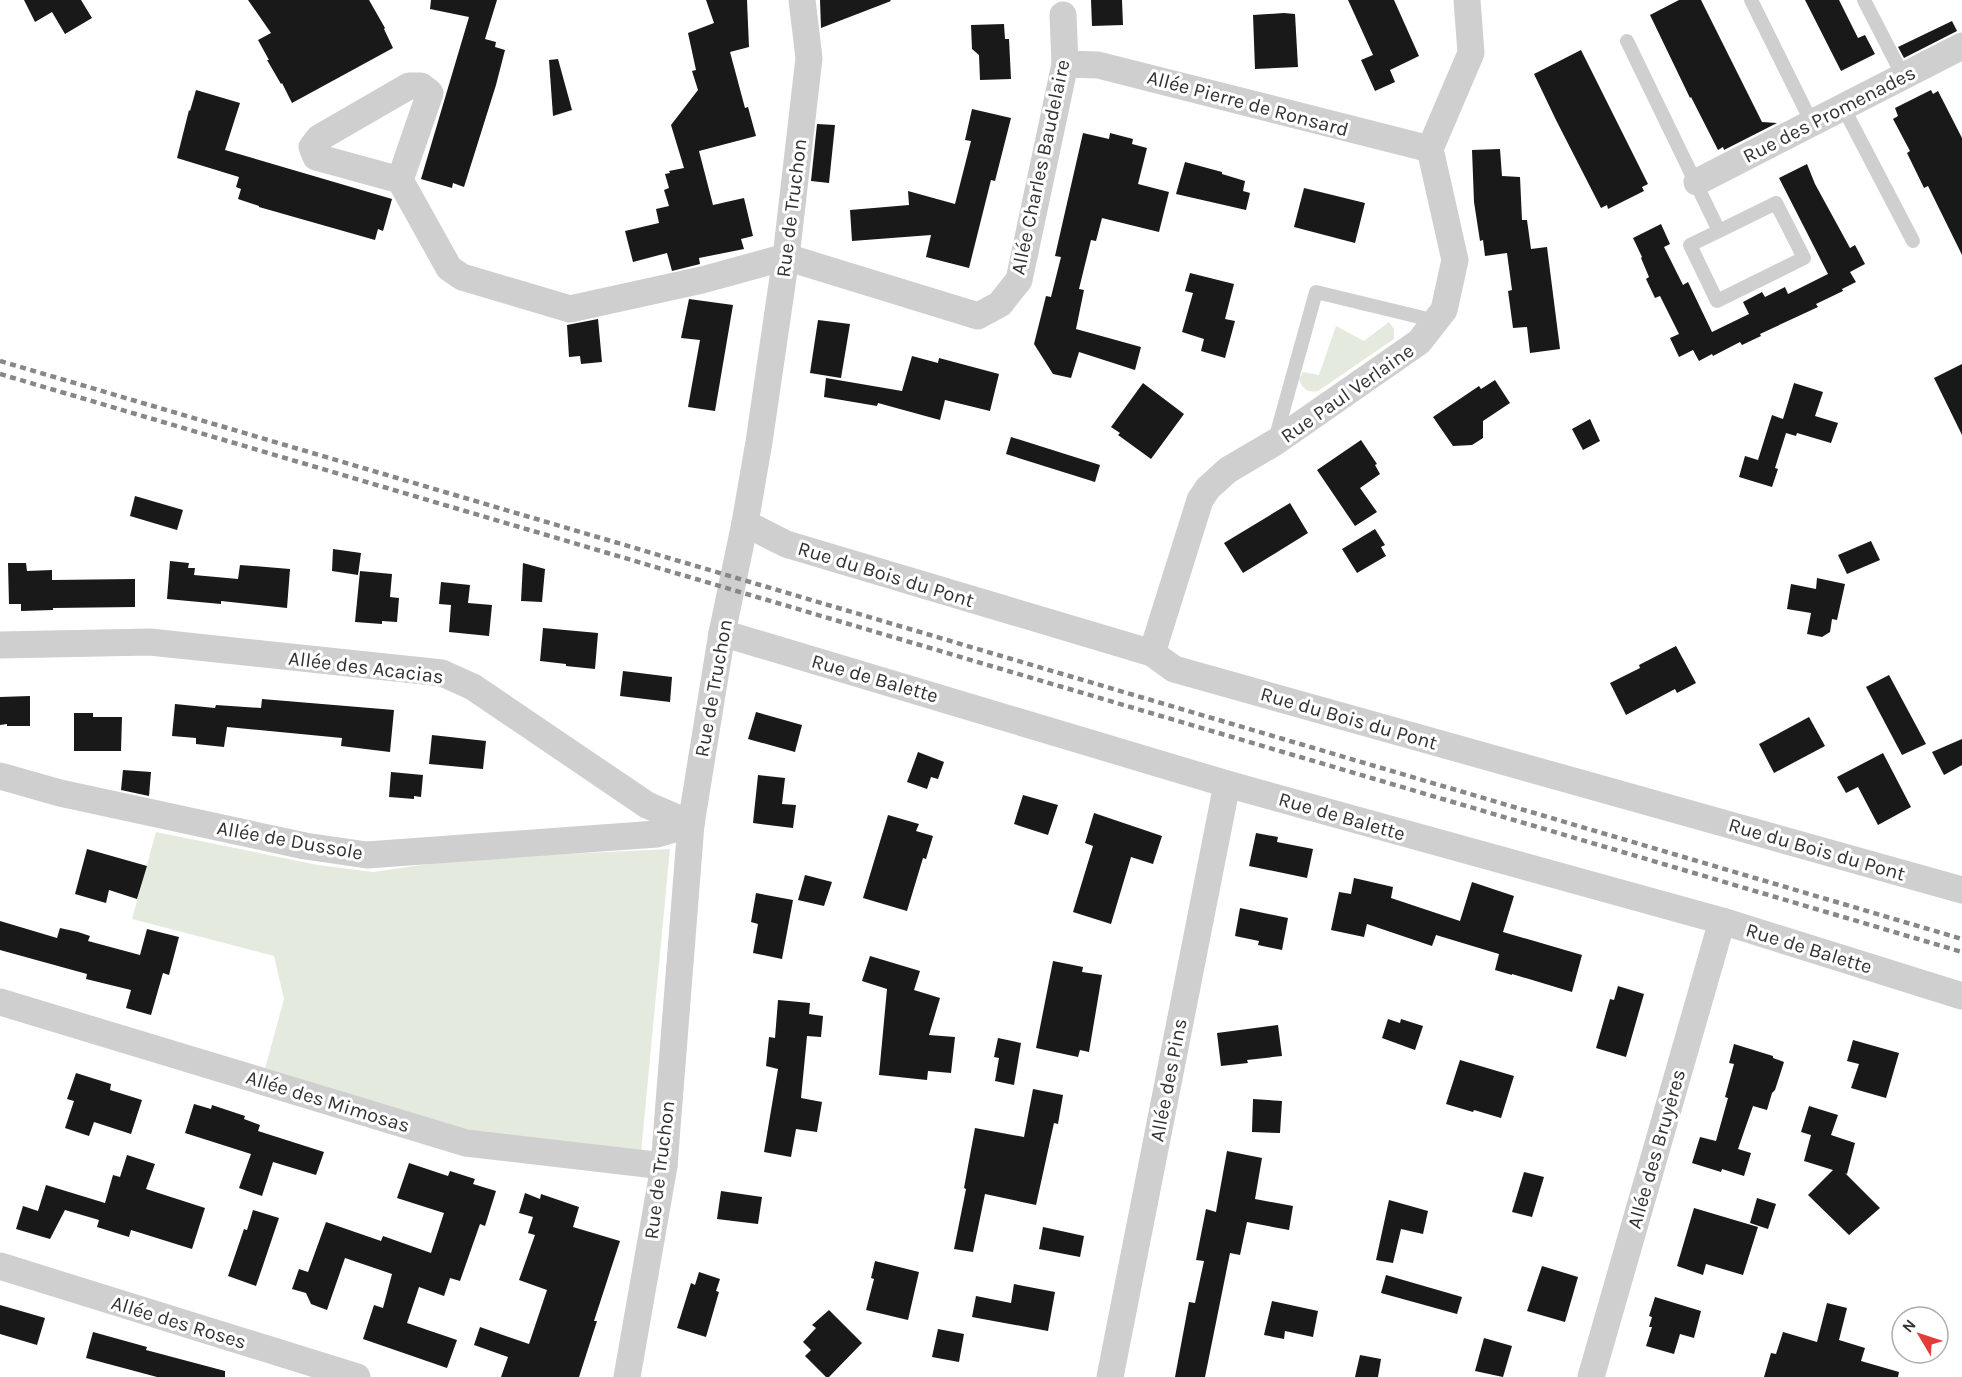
<svg xmlns="http://www.w3.org/2000/svg" width="1962" height="1377" font-family="Karla,sans-serif">
<rect width="100%" height="100%" fill="#fff"/>
<g fill="#e4ebde">
<path d="M1389,322l5,7v10l-76,52c-10,2 -16,-2 -19,-12l4,-7 16,3 17,-49 28,15z"/>
<path d="M156,832l162,33 55,7 90,-13 207,-10 -29,304 -180,-18 -198,-59 21,-77 -10,-43 -142,-37z"/>
</g>
<g fill="#191919">
<path d="M24,0h57l11,18 -27,16 -13,-22 -17,10z"/>
<path d="M248,0h121l16,28 -1,1 9,19 -101,55 -10,-20 -1,1 -14,-24h2l-11,-20 13,-7z"/>
<path d="M431,0h66l-12,39 11,3 -1,5 10,3 -9,35 -32,102 -11,-4 -1,5 -31,-9 48,-162 -39,-8z"/>
<path d="M706,0h41l2,47 -19,5 15,56 3,-1 8,29 -57,15 14,54 31,-7 9,38 -12,3 3,10 -45,9 1,6 -28,7 -5,-18 -34,9 -8,-31 34,-8 -3,-14 13,-3 -5,-16 5,-2 -4,-14 5,-1 -1,-2 15,-3 -13,-43 27,-35 -6,-19 4,-1 -8,-37 26,-10z"/>
<path d="M820,0h70l1,1 -70,27z"/>
<path d="M1091,0h31l1,25 -31,1z"/>
<path d="M1348,0h46l25,56 -29,14 5,12 -20,9 -14,-31 12,-5z"/>
<path d="M1679,0h22l61,122 15,1 -53,27 -1,-3 -5,3 -27,-53 -1,1 -40,-83z"/>
<path d="M1805,0h34l19,38 7,-3 10,19 -34,17z"/>
<path d="M1284,13l11,1 3,53 -43,2 -2,-54z"/>
<path d="M1952,21l5,10 -53,27 -6,-11z"/>
<path d="M1004,24l1,15h4l2,40 -31,1 -1,-25 -7,-6 -1,-24z"/>
<path d="M1581,50l67,134 -6,3 2,4 -36,18 -1,-4 -6,3 -45,-88 -22,-46z"/>
<path d="M558,59l14,51 -19,6 -4,-56z"/>
<path d="M196,90l44,13 -15,47 167,49 -9,32 -5,-2 -3,11 -116,-33v-1l-21,-7 3,-10 -5,-2 3,-10 -62,-19 12,-48 1,1z"/>
<path d="M1931,90l2,4 5,-3 24,47v117l-34,-69 -4,2 -17,-35 3,-2 -17,-32 5,-3 -3,-8z"/>
<path d="M972,109l39,9 -16,63 -4,-1 -22,88 -43,-11 5,-22 -79,6 -2,-31 59,-5 -1,-14 47,13 16,-63 -6,-1z"/>
<path d="M817,124l18,1 -6,58 -18,-2z"/>
<path d="M1083,133l26,6 1,-6 23,6 -1,5 15,4 -9,36 31,8 -10,40 -57,-14 -6,23 -5,-1 -12,49 5,1 -8,39 65,18 -6,23 -56,-18 -8,26 -18,-4 -19,-30 12,-48 5,1 10,-40 -6,-1z"/>
<path d="M1500,149l2,27 18,1 2,43h5l4,29 16,-2 13,102 -30,4 -3,-26 -14,1 -5,-37 4,-1 -5,-37 -22,3 -2,-16 -3,1 -6,-39 -2,-52z"/>
<path d="M1185,162l37,10v2l23,7 -2,10 7,2 -4,17 -70,-16z"/>
<path d="M1807,164l8,20 35,64 5,-3 10,19 -15,8 6,10 -14,7 1,2 -27,13 2,3 -58,27 1,2 -19,9 -2,-3 -27,14 -1,-2 -13,7 -6,-11 -14,7 -9,-19 9,-4 -19,-38 -5,2 -9,-19 3,-2 -8,-19 1,-1 -9,-19 28,-14 9,20 -6,3 19,38 5,-3 24,50 37,-18 -6,-12 19,-10 3,5 20,-10 3,7 40,-20 -49,-96z"/>
<path d="M1304,188l61,15 -10,40 -61,-16z"/>
<path d="M1190,273l44,11 -9,35 10,2 -10,37 -24,-7 3,-12 -22,-7 11,-39 -8,-2z"/>
<path d="M689,299l44,6 -18,106 -27,-4 12,-67 -19,-2z"/>
<path d="M598,319l4,43 -21,2 -1,-8 -11,1 -2,-32z"/>
<path d="M818,320l32,4 -9,54 -31,-5z"/>
<path d="M912,356l26,7 1,-5 60,16 -9,37 -45,-11 -5,20 -62,-17 -1,3 -53,-9 2,-19 76,13z"/>
<path d="M1962,364v71l-28,-57z"/>
<path d="M1495,380l15,23 -27,18v17l-11,7 -19,1 -20,-29 46,-31 2,3z"/>
<path d="M1143,383l41,31 -33,45 -33,-24 2,-2 -9,-6z"/>
<path d="M1794,383l29,9 -8,24 23,7 -7,20 -34,-10 -1,3 -10,-3 -11,35 3,1 -6,18 -33,-10 6,-21 13,4 14,-45 11,4z"/>
<path d="M1590,419l10,22 -17,9 -11,-21z"/>
<path d="M1011,437l89,28 -5,17 -89,-28z"/>
<path d="M1361,440l16,24 -2,1 5,9 -20,14 17,24 -22,14 -38,-56z"/>
<path d="M135,496l48,14 -6,20 -47,-14z"/>
<path d="M1290,503l18,30 -65,40 -19,-30z"/>
<path d="M1375,529l10,16 -4,2 5,9 -29,17 -15,-24z"/>
<path d="M1871,541l9,19 -33,14 -9,-19z"/>
<path d="M333,549l28,4 -3,22 -26,-4z"/>
<path d="M170,561l19,2 -1,5h7l-1,7 44,4 2,-14 50,4 -3,39 -66,-7v3l-54,-5z"/>
<path d="M8,563h18l1,8 25,-1v10l83,-1v28l-82,1v2l-32,1v-7h-12z"/>
<path d="M523,563l22,6 -3,33 -21,-1z"/>
<path d="M360,571l32,3 -2,23 9,1 -2,24 -15,-1v3l-27,-2z"/>
<path d="M1817,578l28,6 -8,36 -5,-1 -2,13 -8,5 -15,-3 4,-21 -24,-4 4,-25 25,5z"/>
<path d="M441,582l29,3 -2,18 24,2 -3,31 -40,-4 2,-27 -12,-1z"/>
<path d="M543,628l55,5 -3,36 -29,-3v-2l-26,-3z"/>
<path d="M1676,646l20,37 -19,10 -2,-4 -49,26 -16,-32 30,-15 -1,-3z"/>
<path d="M623,671l49,6 -2,25 -50,-6z"/>
<path d="M1889,675l37,69 -24,11 -36,-68z"/>
<path d="M30,696v30h-23v-2l-7,1v-28z"/>
<path d="M262,699l132,11 -4,42 -49,-6 1,-8 -115,-11 -3,20 -28,-3v-6l-24,-2 3,-32 40,4 1,-3 45,3z"/>
<path d="M756,712l46,13 -7,27 -47,-13z"/>
<path d="M74,713h19v4h29l-1,34h-47z"/>
<path d="M1809,717l16,29 -51,27 -15,-29z"/>
<path d="M432,735l54,6 -3,28 -54,-5z"/>
<path d="M1962,739v26l-18,10 -12,-23z"/>
<path d="M918,752l26,10 -6,17 -7,-2 -4,12 -20,-7z"/>
<path d="M1883,753l28,54 -33,18 -20,-38 -12,6 -9,-16z"/>
<path d="M123,770l28,2 -2,24 -28,-6z"/>
<path d="M391,772l32,3 -2,22 -7,-1v3l-25,-2z"/>
<path d="M758,775l27,3 -3,26 14,1 -3,23 -40,-5z"/>
<path d="M1023,795l35,10 -10,30 -34,-11z"/>
<path d="M1094,813l68,23 -9,28 -22,-7 -20,67 -38,-12 20,-66 -8,-3z"/>
<path d="M888,815l31,9 -3,7 17,5 -7,23 -3,-1 -16,53 -44,-13z"/>
<path d="M1256,833l22,4 -1,5 36,7 -6,29 -58,-12z"/>
<path d="M87,849l60,17 -10,33 -28,-9 -3,13 -31,-9z"/>
<path d="M805,875l27,7 -8,24 -26,-6z"/>
<path d="M1354,878l39,9 -2,11 69,23 12,-39 42,14 -11,36 79,23 -10,37 -60,-18v1l-17,-5 4,-16 -63,-19 -4,11 -65,-22 -3,13 -33,-7 8,-38 12,2z"/>
<path d="M756,893l37,7 -11,59 -29,-6 5,-29 -7,-2z"/>
<path d="M1240,908l48,10 -6,32 -24,-5 1,-4 -24,-5z"/>
<path d="M0,921l57,17 3,-10 18,4 12,4 -2,5 52,14 7,-26 32,8 -10,38 -6,-2 -12,42 -25,-7 5,-18 -45,-11 1,-5 -87,-24z"/>
<path d="M870,956l50,15 -6,19 26,8 -11,37 26,2 -4,36 -23,-2 -1,9 -48,-5 8,-86 -25,-8z"/>
<path d="M1053,961l30,6 -1,5 20,3 -13,77 -9,-2 -2,7 -42,-9z"/>
<path d="M1618,986l26,8 -18,63 -30,-9 14,-49 4,1z"/>
<path d="M778,1000l32,3 -1,11 14,2 -2,21 -14,-1 -6,62 21,4 -5,30 -21,-3 -5,28 -27,-5 14,-83 -12,-3 3,-29 6,1z"/>
<path d="M1388,1019l12,4 1,-4 22,7 -8,24 -33,-12z"/>
<path d="M1278,1025l4,31 -35,4 1,3 -27,3 -4,-33z"/>
<path d="M998,1038l23,5 -7,42 -19,-4 4,-23 -5,-1z"/>
<path d="M1853,1040l46,13 -13,45 -35,-10 8,-24 -12,-3z"/>
<path d="M1734,1044l39,12v2l11,4 -9,28 -3,3 -5,17 -14,-4 -15,43 13,4 -7,23 -22,-7 -1,3 -29,-9 8,-26 16,4 12,-43 -3,-1 9,-33 -5,-1z"/>
<path d="M1460,1060l54,16 -13,42 -27,-8 -1,2 -27,-8z"/>
<path d="M76,1073l35,11 -1,6 32,10 -11,34 -37,-12 -5,14 -24,-8 9,-27 -7,-2z"/>
<path d="M1033,1089l30,6 -5,29 -4,-1 -18,82 -51,-11 -12,58 -19,-3 12,-60 -2,-1 11,-60 49,9z"/>
<path d="M1253,1099l29,2 -2,32 -28,-1z"/>
<path d="M194,1104l17,5 1,-4 33,11 -1,3 16,6 -2,6 66,21 -8,23 -43,-13 -11,34 -23,-8 12,-34 -66,-21z"/>
<path d="M1809,1106l29,9 -7,20 24,8 -8,31 -2,-1 35,35 -31,27 -41,-40 25,-25 -29,-9 7,-26 -10,-3z"/>
<path d="M1227,1151l35,7 -7,41 38,7 -4,24 -42,-8 -7,33 -10,-2 -25,124h-30l14,-75 6,1 9,-42 -8,-1 10,-51 10,3z"/>
<path d="M127,1155l28,9 -9,25 59,19 -13,41 -61,-19 -2,7 -32,-10 2,-7 -34,-10 -15,29 -34,-10 7,-23 15,5 8,-26 59,18 8,-28 7,2z"/>
<path d="M409,1163l39,13 2,-5 25,8 -2,5 23,7 -11,35 -5,-2 -20,57 -10,-3 -6,18 -25,-9 -12,36 50,17 -10,28 -84,-29 11,-34 9,3 9,-34 -47,-16 -18,52 -16,-6 -5,-11 -14,-4 7,-20 9,3 18,-50 55,19 2,-5 48,17 13,-40 -47,-15z"/>
<path d="M1524,1172l20,5 -12,40 -20,-5z"/>
<path d="M721,1191l41,6 -4,27 -41,-5z"/>
<path d="M525,1193l15,6 1,-5 38,13 -6,20 47,14 -26,80h3l-18,56h-78l7,-20 -34,-12 6,-18 49,17 18,-54 -28,-10 16,-45 -7,-2 5,-16 -14,-4z"/>
<path d="M1757,1198l19,6 -8,25 -18,-6z"/>
<path d="M1389,1200l39,11 -5,23 -22,-5 -8,34 -17,-3z"/>
<path d="M1694,1208l64,19 -15,48 -37,-11 -3,11 -26,-9z"/>
<path d="M253,1210l26,8 -23,68 -28,-10 16,-47 3,1z"/>
<path d="M1043,1227l41,9 -4,21 -41,-8z"/>
<path d="M875,1261l44,11 -11,48 -42,-10 8,-31 -3,-1z"/>
<path d="M1542,1266l36,11 -13,45 -38,-11z"/>
<path d="M699,1272l21,7 -4,12 3,1 -13,45 -29,-9 14,-45 4,2z"/>
<path d="M1386,1275l76,22 -5,17 -76,-21z"/>
<path d="M1014,1284l41,8 -7,39 -76,-14 4,-21 35,7z"/>
<path d="M1655,1297l46,14 -7,27 -14,-4 -6,20 -28,-8 6,-19h-3l3,-10 -3,-1z"/>
<path d="M1272,1301l46,10 -5,26 -28,-6 -1,8 -20,-4z"/>
<path d="M1827,1303l20,5 -8,32 26,8 -4,13 38,11 -1,5h-134l7,-24 5,1 7,-22 34,10z"/>
<path d="M0,1305l45,13 -8,27 -37,-11z"/>
<path d="M829,1310l33,33 -33,34h-3l-21,-21 6,-6 -8,-8 13,-14 -4,-3z"/>
<path d="M938,1329l26,5 -5,28 -27,-5z"/>
<path d="M93,1332l54,15 -1,3 79,21v6h-68l-71,-19z"/>
<path d="M1484,1338l28,8 -9,31 -28,-6z"/>
<path d="M1360,1355l21,4 -3,18h-23z"/>
</g>
<g fill="none" stroke-linecap="round" stroke-linejoin="round">
<g stroke="#cfcfcf" stroke-width="14">
<path d="M1751,0l61,123"/>
<path d="M1864,0l39,76"/>
<path d="M1627,41l92,190 -29,14 27,56 87,-43 -28,-55 -57,28"/>
<path d="M1843,107l70,134"/>
<path d="M1275,440l41,-148 120,29"/>
</g>
<g stroke="#cfcfcf" stroke-width="27">
<path d="M1065,64l33,1 332,84"/>
<path d="M400,180l-84,-23 -4,-10 7,-9 90,-52h12l9,7 -30,87 49,88 13,9 108,32 132,-29 84,-23 192,59 22,-12 19,-24 46,-216 -2,-49"/>
<path d="M1697,182l265,-136"/>
<path d="M745,523l41,21 366,109 22,16 788,221"/>
<path d="M722,633l505,151 495,137 240,75"/>
<path d="M0,645l150,-3 292,31 31,14 174,118 44,19"/>
<path d="M1152,653l48,-153 8,-12 20,-18 46,-27 145,-101 25,-32 11,-50 -25,-111 41,-96 -4,-53"/>
<path d="M0,776l60,17 245,53 62,9 290,-21 34,-10"/>
<path d="M0,1002l466,141 198,23"/>
<path d="M0,1266l357,111"/>
<path d="M627,1377l37,-211 27,-342 31,-191 23,-110 14,-81 27,-185 23,-199 -7,-58"/>
<path d="M1110,1377l117,-593"/>
<path d="M1591,1377l131,-456"/>
</g>
<g stroke="#878787" stroke-width="4.5" stroke-dasharray="6 4.5" stroke-linecap="butt">
<path d="M0,361l1962,578"/>
<path d="M0,374l1962,578"/>
</g>
</g>
<g text-anchor="middle" stroke-width="6" stroke-linejoin="round" paint-order="stroke">
<g font-size="20" fill="#323232" stroke="#fff">
<text transform="translate(1248 103) rotate(15)" y="7">Allée Pierre de Ronsard</text>
<text transform="translate(1829 114) rotate(-27)" y="7">Rue des Promenades</text>
<text transform="translate(1040 167) rotate(-78)" y="7">Allée Charles Baudelaire</text>
<text transform="translate(791 208) rotate(-83)" y="7">Rue de Truchon</text>
<text transform="translate(1347 393) rotate(-35)" y="7">Rue Paul Verlaine</text>
<text transform="translate(886 574) rotate(17)" y="7">Rue du Bois du Pont</text>
<text transform="translate(366 667) rotate(7)" y="7">Allée des Acacias</text>
<text transform="translate(875 678) rotate(16)" y="7">Rue de Balette</text>
<text transform="translate(713 688) rotate(-80)" y="7">Rue de Truchon</text>
<text transform="translate(1349 718) rotate(16)" y="7">Rue du Bois du Pont</text>
<text transform="translate(1342 816) rotate(16)" y="7">Rue de Balette</text>
<text transform="translate(290 840) rotate(10)" y="7">Allée de Dussole</text>
<text transform="translate(1817 849) rotate(16)" y="7">Rue du Bois du Pont</text>
<text transform="translate(1809 948) rotate(17)" y="7">Rue de Balette</text>
<text transform="translate(1168 1080) rotate(-79)" y="7">Allée des Pins</text>
<text transform="translate(328 1101) rotate(17)" y="7">Allée des Mimosas</text>
<text transform="translate(1656 1149) rotate(-74)" y="7">Allée des Bruyères</text>
<text transform="translate(659 1170) rotate(-83)" y="7">Rue de Truchon</text>
<text transform="translate(179 1322) rotate(17)" y="7">Allée des Roses</text>
</g>
</g>
<g transform="translate(1920 1335) rotate(309)"><circle r="28" fill="#ffffff" stroke="#adadad" stroke-width="1.5"/>
<path d="M0-4.5L10 22L0 15L-10 22Z" fill="#e33c39"/>
<text y="-9" font-size="16" font-weight="bold" text-anchor="middle" fill="#323232">N</text>
</g>
</svg>
